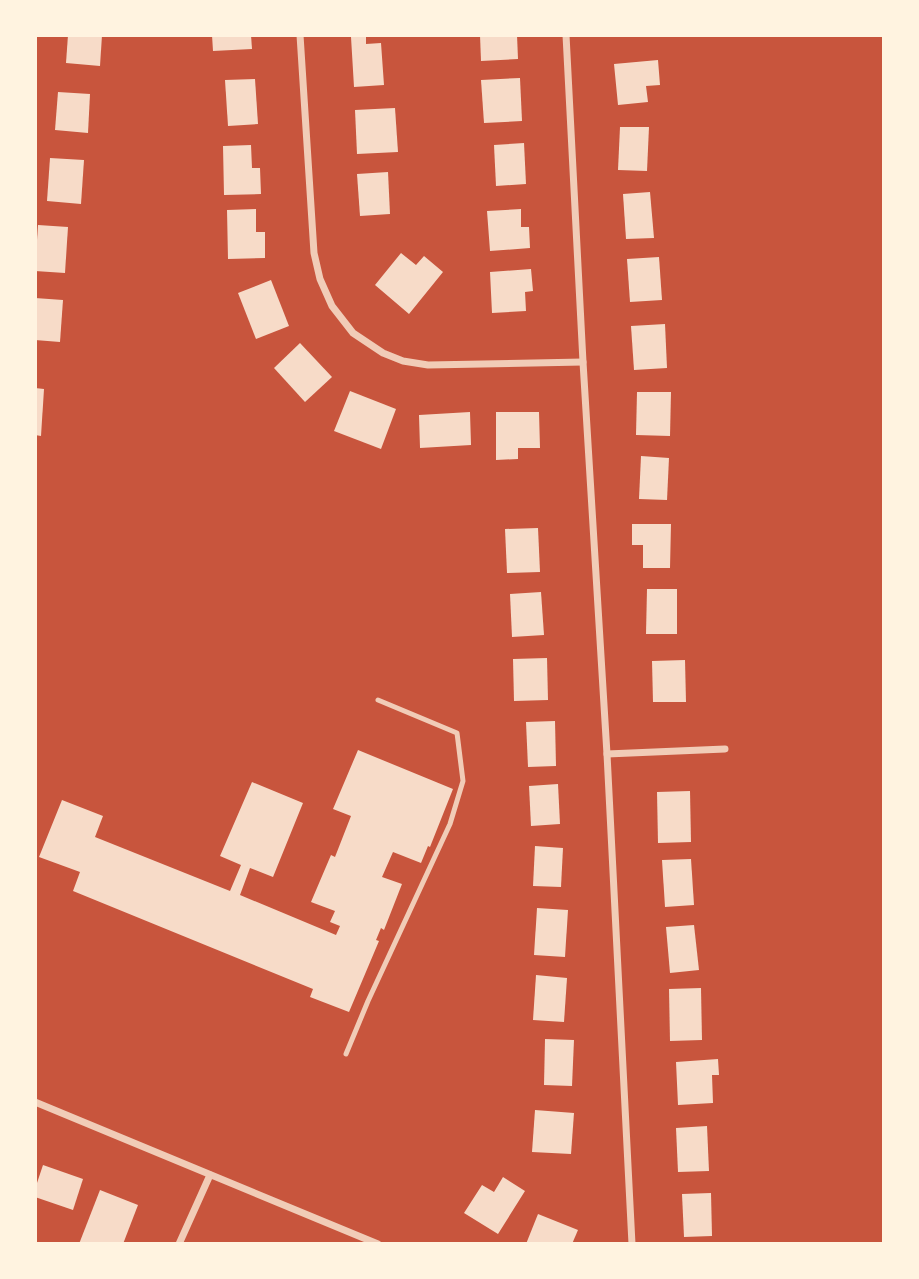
<svg xmlns="http://www.w3.org/2000/svg" width="919" height="1279" font-family="'Noto Sans',sans-serif">
<rect width="100%" height="100%" fill="#c8553d"/>
<g fill="#f7dbc8">
<path d="M68,35h34l-2,31 -34,-3z"/>
<path d="M212,35h39l1,14 -39,2z"/>
<path d="M480,35h37l1,24 -37,2z"/>
<path d="M366,36v8l15,-1 3,42 -30,2 -3,-50z"/>
<path d="M658,60l2,25 -14,1 2,16 -30,3 -4,-41z"/>
<path d="M520,78l2,43 -38,2 -3,-43z"/>
<path d="M255,79l3,45 -30,2 -3,-46z"/>
<path d="M58,92l32,2 -2,39 -33,-3z"/>
<path d="M395,108l3,44 -41,2 -2,-44z"/>
<path d="M620,127h29l-2,44 -29,-1z"/>
<path d="M524,143l2,41 -30,2 -2,-41z"/>
<path d="M251,145l1,23h8l1,26 -37,1 -1,-49z"/>
<path d="M50,158l34,2 -3,44 -34,-3z"/>
<path d="M388,172l2,42 -30,2 -3,-42z"/>
<path d="M650,192l4,46 -28,1 -3,-45z"/>
<path d="M256,209v23h9v26l-37,1 -1,-49z"/>
<path d="M521,209v18h8l1,21 -40,3 -3,-40z"/>
<path d="M38,225l30,2 -3,46 -30,-2z"/>
<path d="M401,253l15,12 8,-9 19,16 -34,42 -34,-29z"/>
<path d="M659,257l3,43 -32,2 -3,-43z"/>
<path d="M531,269l2,22 -8,1 1,19 -34,2 -2,-41z"/>
<path d="M271,280l18,46 -33,13 -18,-46z"/>
<path d="M35,298l28,2 -3,42 -25,-2z"/>
<path d="M665,324l2,44 -33,2 -3,-44z"/>
<path d="M300,343l32,34 -27,25 -31,-34z"/>
<path d="M35,388l9,1 -3,47 -6,-1z"/>
<path d="M350,391l46,18 -15,40 -47,-18z"/>
<path d="M637,392h34l-1,44 -34,-1z"/>
<path d="M470,412l1,33 -51,3 -1,-33z"/>
<path d="M496,412h43l1,36h-22v11l-22,1z"/>
<path d="M641,456l28,2 -2,42 -28,-1z"/>
<path d="M632,524h39l-1,44h-27v-23h-11z"/>
<path d="M538,528l2,44 -33,1 -2,-44z"/>
<path d="M647,589h30v45h-31z"/>
<path d="M541,592l3,43 -32,2 -2,-43z"/>
<path d="M547,658l1,42 -34,1 -1,-42z"/>
<path d="M685,660l1,42h-33l-1,-41z"/>
<path d="M555,721l1,45 -28,1 -2,-45z"/>
<path d="M358,750l95,39 -23,58 -2,-1 -7,17 -28,-11 -11,25 20,7 -18,46 -3,-2 -5,12 3,1 -30,71 -39,-15 3,-8 -240,-98 7,-19 -41,-15 23,-57 41,16 -8,21 135,54 11,-26 -21,-9 32,-74 51,21 -30,74 -23,-9 -10,27 96,40 4,-9 -10,-4 5,-11 -24,-9 20,-47 4,2 16,-41 -18,-7z"/>
<path d="M558,784l2,40 -29,2 -2,-40z"/>
<path d="M690,791l1,51 -33,1 -1,-51z"/>
<path d="M535,846l28,2 -2,39 -28,-1z"/>
<path d="M691,859l3,46 -29,2 -3,-47z"/>
<path d="M537,908l31,2 -3,47 -31,-2z"/>
<path d="M694,925l5,45 -29,3 -4,-46z"/>
<path d="M536,975l31,3 -3,44 -31,-2z"/>
<path d="M701,988l1,52 -32,1 -1,-52z"/>
<path d="M545,1039l29,1 -2,46 -28,-1z"/>
<path d="M718,1059l1,16h-7l1,28 -35,2 -2,-43z"/>
<path d="M535,1110l39,3 -3,41 -39,-2z"/>
<path d="M707,1126l2,45 -31,1 -2,-44z"/>
<path d="M43,1165l40,14 -10,31 -38,-13v-8z"/>
<path d="M503,1177l22,14 -27,43 -34,-21 18,-28 12,7z"/>
<path d="M100,1190l38,15 -15,39h-44z"/>
<path d="M711,1193l1,43 -28,1 -2,-43z"/>
<path d="M538,1214l40,16 -6,14h-46z"/>
</g>
<g fill="none" stroke-linecap="round" stroke-linejoin="round">
<path stroke="#f1ccb7" stroke-width="5" d="M346,1054l22,-53 82,-177 13,-43 -6,-48 -79,-33"/>
<g stroke="#f1ccb7" stroke-width="7">
<path d="M300,35l14,218 6,26 12,27 21,27 30,20 20,8 25,4 155,-3"/>
<path d="M566,35l17,327 24,392 25,490"/>
<path d="M607,754l118,-5"/>
<path d="M35,1102l343,142"/>
<path d="M179,1244l31,-69"/>
</g>
</g>
<rect width="919" height="1279" fill="none" stroke="#fff3e0" stroke-width="74"/>
</svg>
